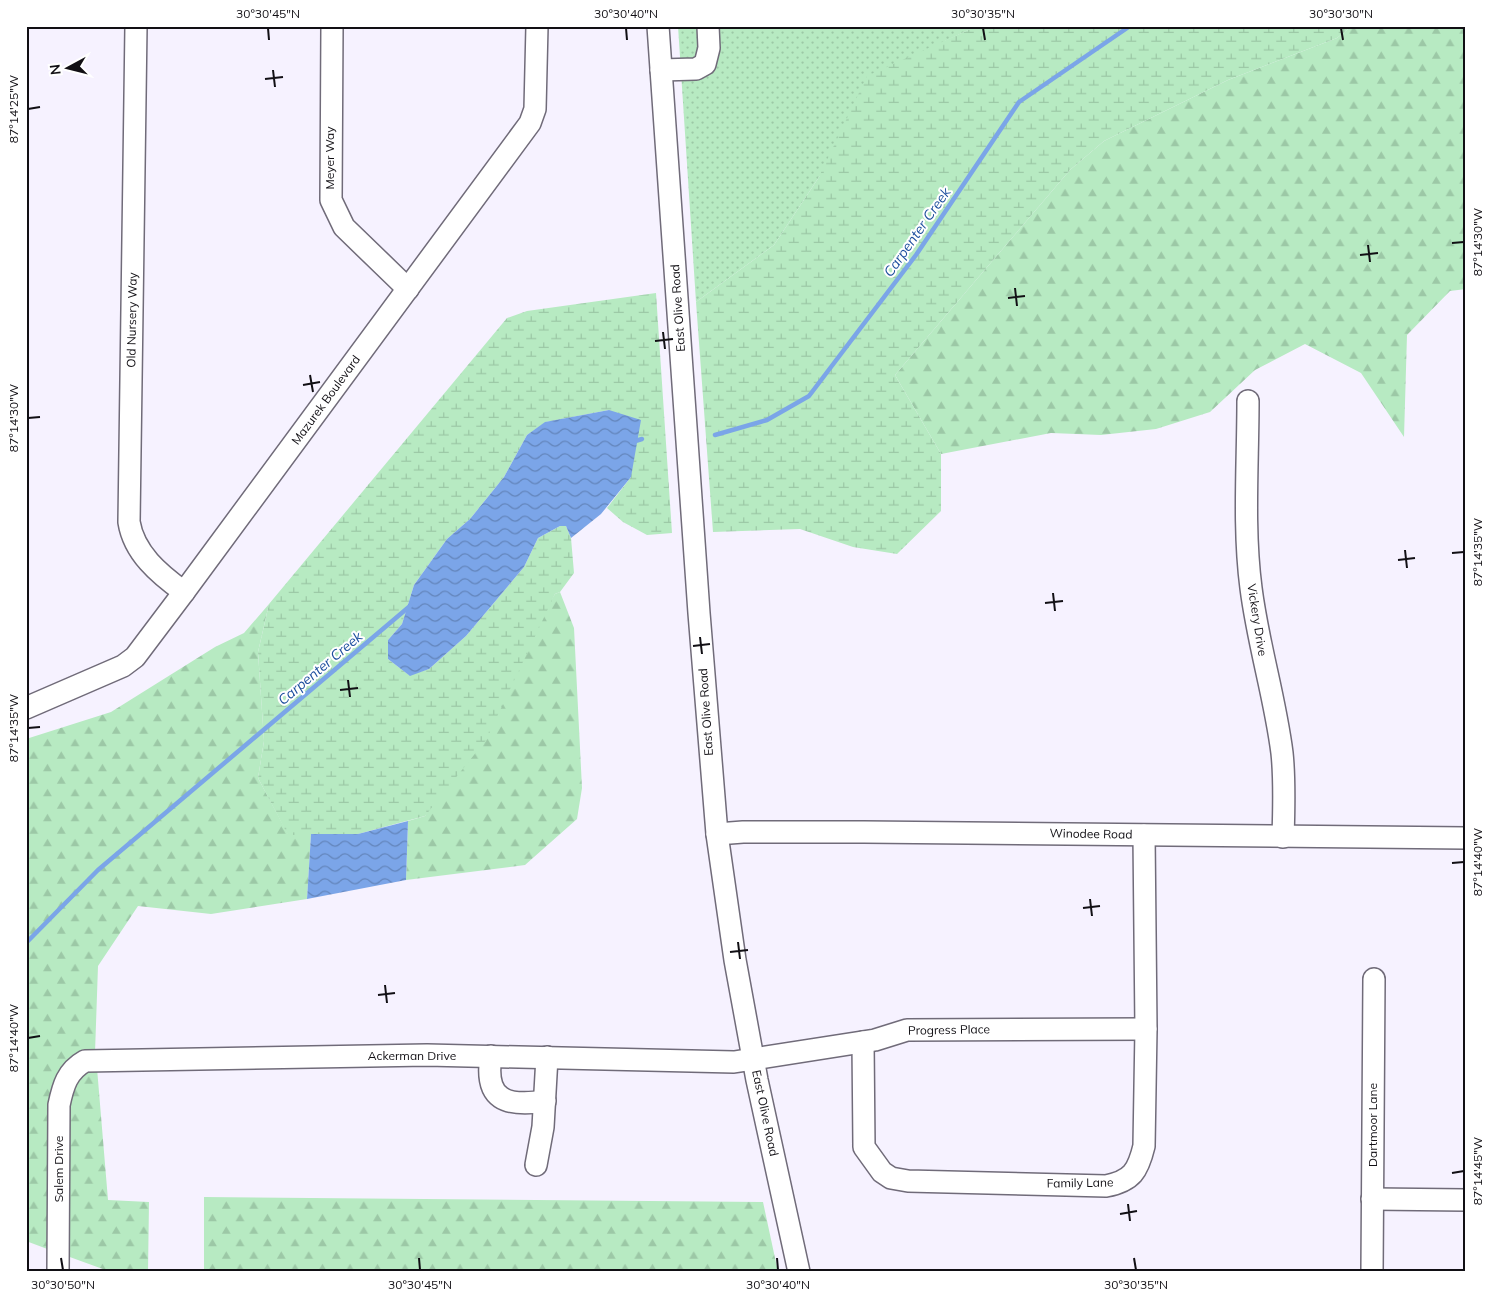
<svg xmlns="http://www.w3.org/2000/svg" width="1492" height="1298" font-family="Mulish,sans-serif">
<defs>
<pattern id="grass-dots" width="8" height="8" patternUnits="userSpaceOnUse" patternTransform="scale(1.25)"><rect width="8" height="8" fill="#b7eac2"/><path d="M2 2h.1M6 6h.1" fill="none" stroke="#9cc8a6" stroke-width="1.8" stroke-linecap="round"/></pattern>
<pattern id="forest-firs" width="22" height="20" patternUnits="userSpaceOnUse" patternTransform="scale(1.25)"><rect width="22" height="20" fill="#b7eac2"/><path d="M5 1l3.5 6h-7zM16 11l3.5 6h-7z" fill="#9cc8a6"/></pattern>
<pattern id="wetland-marsh" width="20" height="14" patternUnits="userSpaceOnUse" patternTransform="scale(1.25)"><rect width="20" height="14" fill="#b7eac2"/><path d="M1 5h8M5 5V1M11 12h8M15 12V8" fill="none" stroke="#9cc8a6"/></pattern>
<pattern id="water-waves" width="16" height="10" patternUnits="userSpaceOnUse" patternTransform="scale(1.25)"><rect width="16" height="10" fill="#7ba5e8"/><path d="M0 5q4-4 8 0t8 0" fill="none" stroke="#6385bb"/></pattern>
</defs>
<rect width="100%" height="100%" fill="#f6f2ff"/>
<path fill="url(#grass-dots)" d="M678,26h299l-32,15 -126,136 -45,68 -78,57z"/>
<g fill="url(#forest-firs)">
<path d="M1352,26h114v263l-16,2 -43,44 -3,102 -43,-64 -56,-29 -50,26 -45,42 -54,17 -55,6 -50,-2 -110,21 -46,-79 175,-205 34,-29 124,-61 109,-42z"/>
<path d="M560,592l14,36 8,160 -5,31 -52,46 -119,15 2,-59 17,-5 130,-222z"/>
<path d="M269,604l-11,48 6,89 -6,37 30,56h23l-4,65 -96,15 -73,-8 -40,60 -3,87 -23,5 -11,11 -11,181 -24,-9v-502l85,-27 104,-65 29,-14z"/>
<path d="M97,1068l11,132 41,2 -1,70h-37l-44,-16 1,-150 10,-31z"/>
<path d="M204,1197l559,5 15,70h-574z"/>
</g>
<g fill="url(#wetland-marsh)">
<path d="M977,26h375l-15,12 -109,42 -124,61 -34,29 -175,205 46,79v57l-44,43 -44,-7 -53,-18 -87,3 -17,-230 78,-57 45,-68 48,-101z"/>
<path d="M656,293l16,240 -25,2 -24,-13 -16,-14 24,-31 -22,-67 -63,12 -19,13 -23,42 -34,42 -23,20 -33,46 -12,39 -14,16v19l21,16 20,-6 37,-33 58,-69 14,-29 22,-12h6l5,12 3,35 -14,19 -5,2 -69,146 -61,76 -67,18 -70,1 -30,-57 6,-37 -6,-89 11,-48 238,-286 20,-7z"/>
</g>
<g fill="url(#water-waves)">
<path d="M609,410l32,10 -10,57 -30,37 -30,24 -5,-12h-6l-22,12 -14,29 -58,69 -37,33 -19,7 -22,-17v-19l14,-16 12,-39 33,-46 23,-20 34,-42 23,-42 18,-13z"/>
<path d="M408,821l-2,59 -99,19 4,-65h47z"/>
</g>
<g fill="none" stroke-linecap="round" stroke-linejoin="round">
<g stroke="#7ba5e8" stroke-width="4.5">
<path d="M715,435l52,-15 42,-24 107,-141 103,-153 111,-76"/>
<path d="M632,442l10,-3"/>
<path d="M26,943l72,-73 312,-264"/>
</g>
<defs>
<g id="minor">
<path d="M136,26l-7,496c5,31 30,52 55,70"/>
<path d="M332,26l-1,174 13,27 64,62"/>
<path d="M658,26l41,587 18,221 18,126 22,120 42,192"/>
<path d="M661,70l35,-1 9,-5 4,-16 -1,-22"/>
<path d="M1248,401c0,62 -5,126 3,187 7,56 24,109 31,165 3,28 2,56 1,84"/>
<path d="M26,708l97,-42 12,-9 49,-65 346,-469 5,-14 2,-83"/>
<path d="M717,834l26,-2h121l602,6"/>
<path d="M863,1042l1,105 18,25 9,6 17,3 198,5c26,-5 32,-15 38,-40l2,-117 -2,-194"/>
<path d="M491,1056c-7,44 15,51 54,45"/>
<path d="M536,1165l7,-38 4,-70"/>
<path d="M1372,1199l94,1"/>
<path d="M58,1272l1,-167c4,-19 8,-34 26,-44l342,-6 307,7 141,-22 32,-10 239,-1"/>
<path d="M1372,1272l2,-293"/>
</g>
</defs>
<use href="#minor" stroke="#706b79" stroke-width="24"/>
<use href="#minor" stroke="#fff" stroke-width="21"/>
</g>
<path fill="none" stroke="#110f14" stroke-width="2" d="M268,28l1,12M626,28l1,12M983,28l2,12M1341,28l2,12M273,70l2,17M265,79l18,-2M28,109l12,-2M1452,243l12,-1M1368,245l2,17M1360,255l18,-2M1015,288l2,18M1008,298l17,-2M663,332l2,17M655,341l18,-2M310,375l3,17M303,385l17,-3M28,418l12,-1M1405,550l2,18M1452,553l12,-1M1398,560l17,-2M1053,593l2,18M1045,603l18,-2M700,637l2,17M693,646l17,-2M348,680l2,17M340,690l18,-2M28,728l12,-1M1452,863l12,-1M1090,899l2,17M1083,908l17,-2M738,942l2,17M730,952l18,-2M385,985l2,18M378,995l17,-2M28,1038l12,-2M1452,1173l12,-2M1128,1204l2,17M1120,1214l17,-3M61,1258l2,12M419,1258l1,12M777,1258l1,12M1134,1258l2,12"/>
<g text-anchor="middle" stroke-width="4" stroke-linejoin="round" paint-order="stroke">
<g font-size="12" fill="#110f14" stroke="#fff">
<text transform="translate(330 158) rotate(-90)" y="4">Meyer Way</text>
<text transform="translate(678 308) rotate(-94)" y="4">East Olive Road</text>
<text transform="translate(132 320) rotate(-89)" y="4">Old Nursery Way</text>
<text transform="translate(326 400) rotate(-54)" y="4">Mazurek Boulevard</text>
<text transform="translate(1257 620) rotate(81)" y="4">Vickery Drive</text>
<text transform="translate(706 712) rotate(-94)" y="4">East Olive Road</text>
<text transform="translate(1091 834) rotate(1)" y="4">Winodee Road</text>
<text transform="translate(949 1030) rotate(-1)" y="4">Progress Place</text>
<text x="412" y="1060">Ackerman Drive</text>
<text transform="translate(765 1113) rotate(78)" y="4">East Olive Road</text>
<text transform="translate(1373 1125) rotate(-90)" y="4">Dartmoor Lane</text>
<text transform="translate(59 1169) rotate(-90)" y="4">Salem Drive</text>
<text transform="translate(1080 1183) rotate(-1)" y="4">Family Lane</text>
</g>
<g font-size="14" font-style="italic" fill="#1e4f9e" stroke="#fff">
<text transform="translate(917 232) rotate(-55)" y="5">Carpenter Creek</text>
<text transform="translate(320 668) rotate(-40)" y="5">Carpenter Creek</text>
</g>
</g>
<rect width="1492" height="1298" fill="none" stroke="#ffffff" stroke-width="55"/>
<g transform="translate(68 68) rotate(263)" stroke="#ffffff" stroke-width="4" paint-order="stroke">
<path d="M0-4L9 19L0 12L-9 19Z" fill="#110f14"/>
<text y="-8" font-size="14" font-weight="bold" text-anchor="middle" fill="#110f14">N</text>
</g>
<rect x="28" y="28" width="1436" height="1242" fill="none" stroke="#110f14" stroke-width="2"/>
<g font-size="12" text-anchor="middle" fill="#110f14">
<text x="268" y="18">30°30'45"N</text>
<text x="626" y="18">30°30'40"N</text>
<text x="983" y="18">30°30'35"N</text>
<text x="1341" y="18">30°30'30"N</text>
<text transform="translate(14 109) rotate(-90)" y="4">87°14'25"W</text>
<text transform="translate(1478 242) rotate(-90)" y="4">87°14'30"W</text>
<text transform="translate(14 418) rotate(-90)" y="4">87°14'30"W</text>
<text transform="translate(1478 552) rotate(-90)" y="4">87°14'35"W</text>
<text transform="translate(14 728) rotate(-90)" y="4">87°14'35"W</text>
<text transform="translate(1478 862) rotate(-90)" y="4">87°14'40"W</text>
<text transform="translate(14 1038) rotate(-90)" y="4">87°14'40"W</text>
<text transform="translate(1478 1171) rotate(-90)" y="4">87°14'45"W</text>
<text x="63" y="1289">30°30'50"N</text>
<text x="420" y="1289">30°30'45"N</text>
<text x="778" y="1289">30°30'40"N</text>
<text x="1136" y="1289">30°30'35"N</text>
</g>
</svg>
